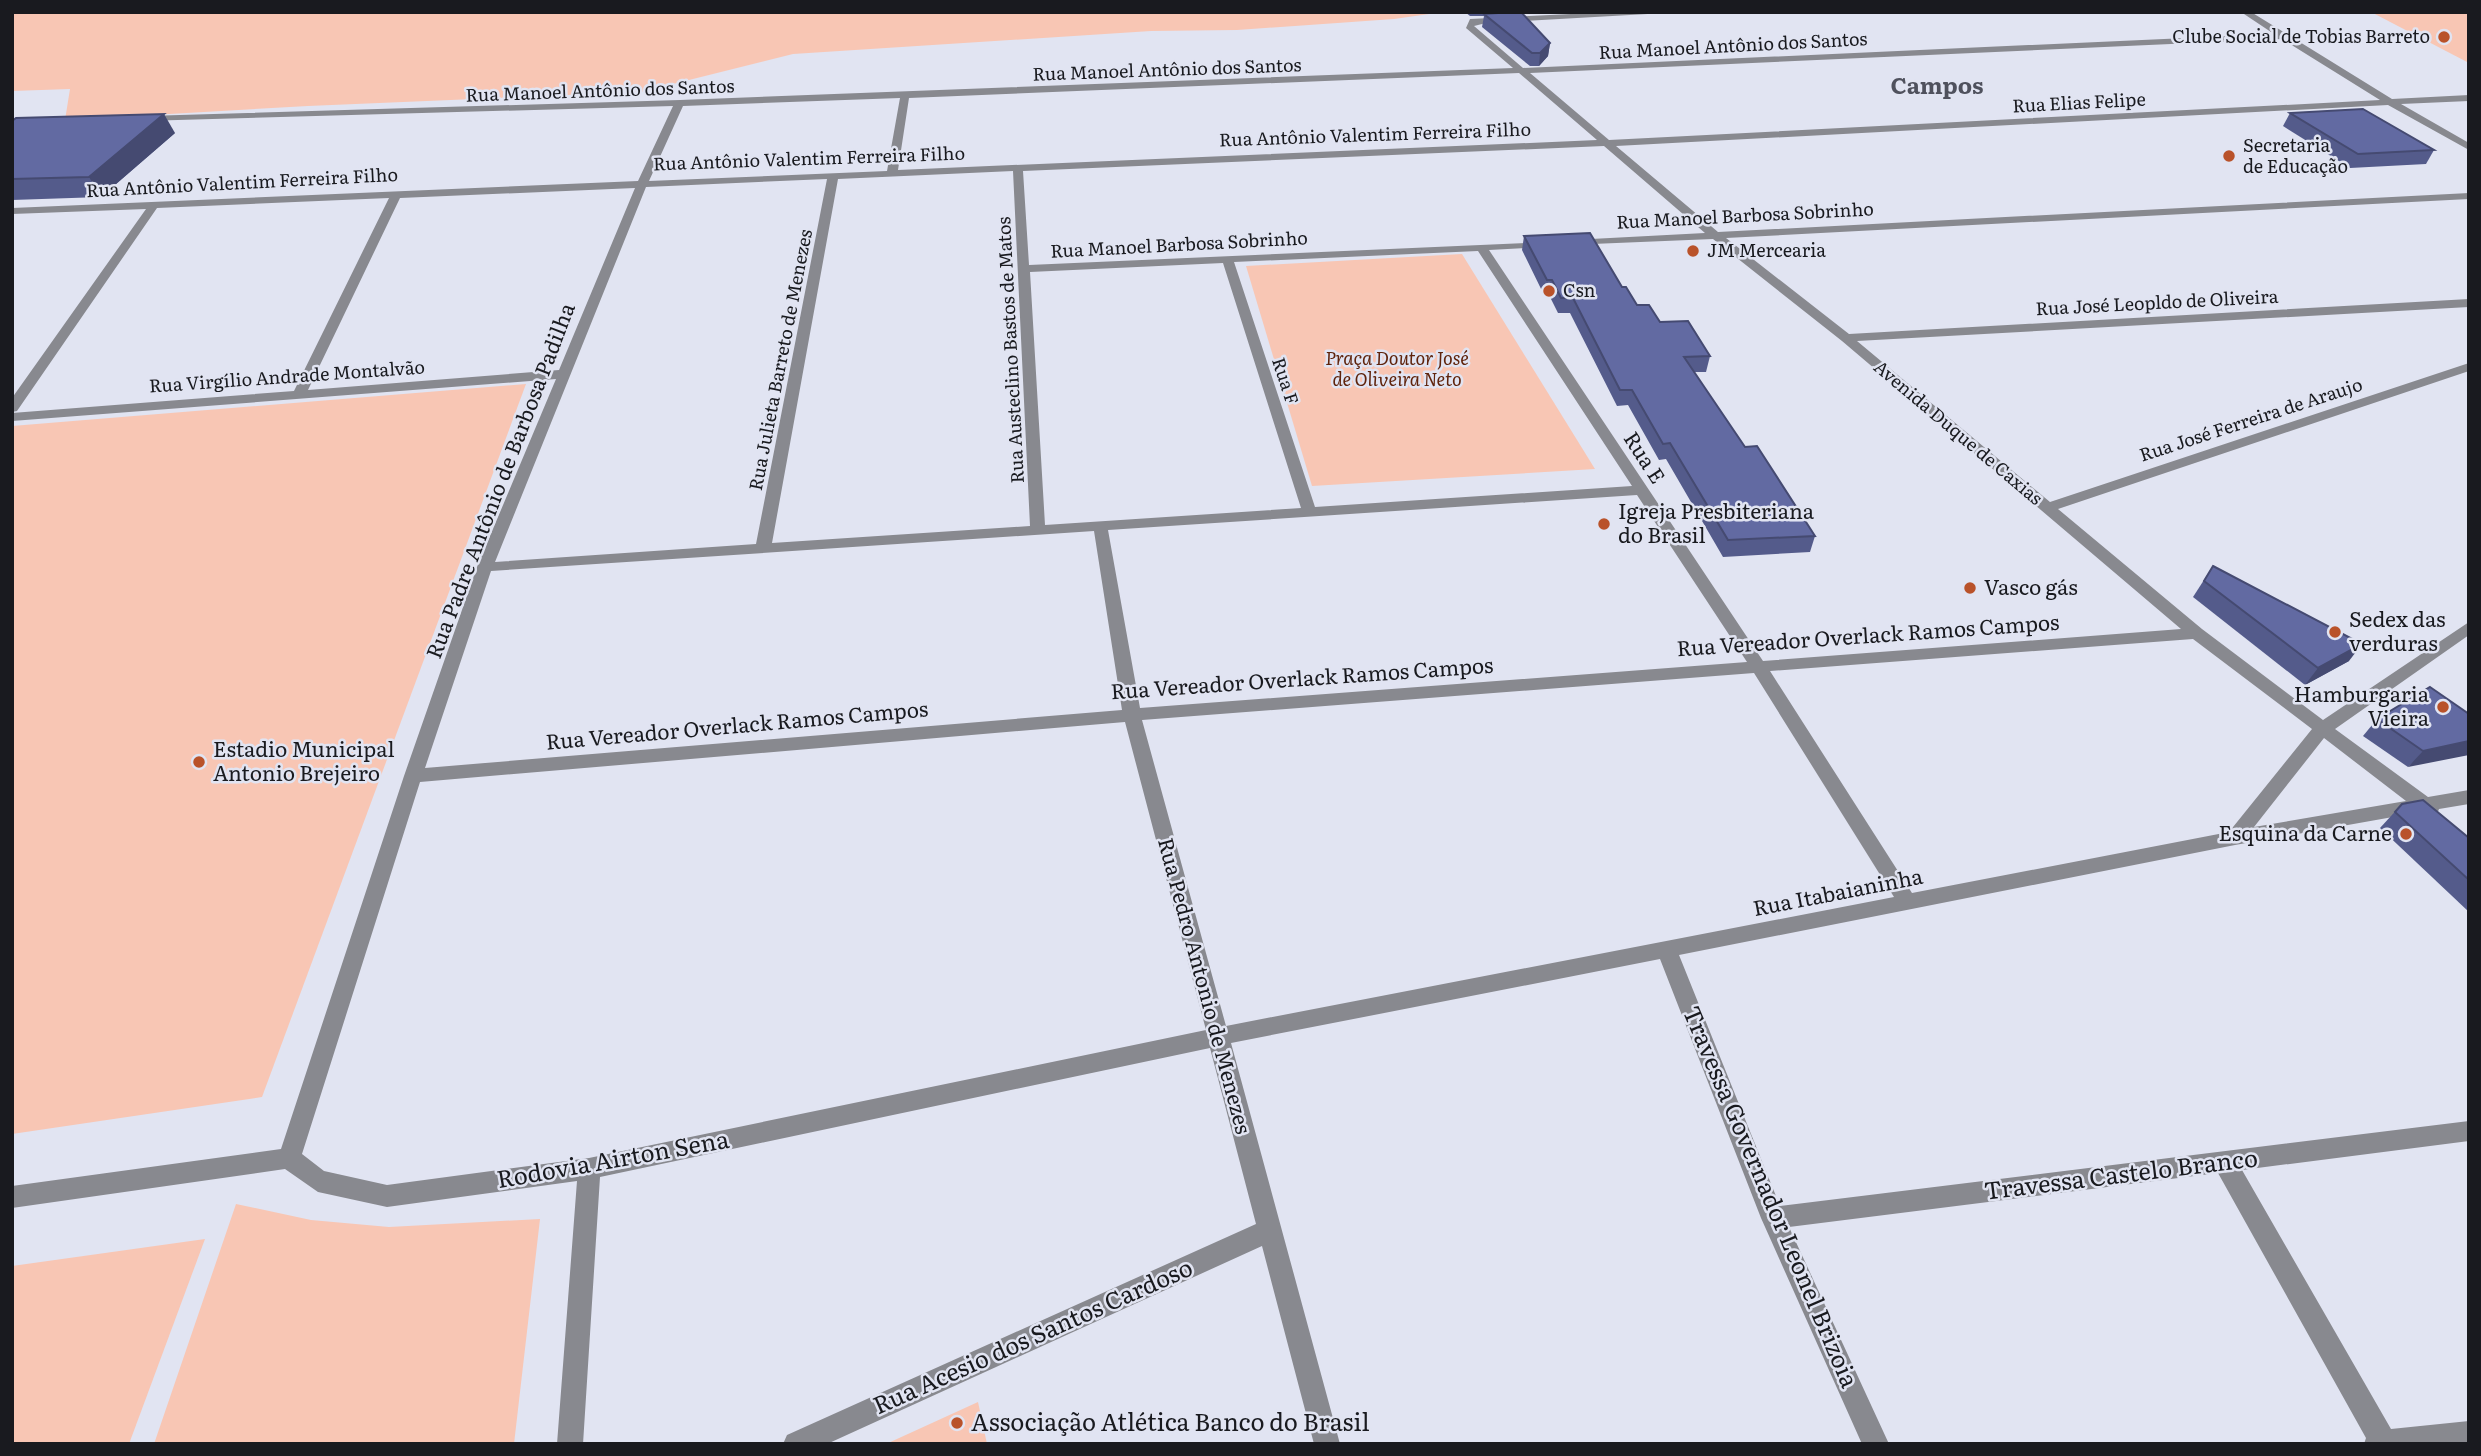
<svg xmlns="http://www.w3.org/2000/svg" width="2481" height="1456" font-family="Literata,serif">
<rect width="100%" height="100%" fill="#e1e4f2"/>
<g fill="#f8c6b4">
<path d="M12,12h1424v1l-42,6 -157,11 -86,1 -358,23 -152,38 -333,14 -243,14 5,-31 -58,2z"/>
<path d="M2371,12h98v51z"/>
<path d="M1462,254l133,215 -283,17 -66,-220z"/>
<path d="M526,384l-264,713 -250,37v-708z"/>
<path d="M236,1204l75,16 78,7 151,-8 -26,225h-360z"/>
<path d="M205,1239l-76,205h-117v-178z"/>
<path d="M978,1402l9,42h-101z"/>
</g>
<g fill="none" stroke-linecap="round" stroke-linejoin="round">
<path fill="#88898f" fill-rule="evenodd" d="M1612,12h71l-197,11 -12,3 49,42 751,-34 -33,-22h10l141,87 77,-4v6l-68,3 68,39v7l-81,-45 -772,41 102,86 751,-39v6l-743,39 123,96 620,-35v8l-612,34 193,161 419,-139v8l-411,138 144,120 121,91 146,-98v13l-134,94 93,68 41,-7v14l-30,5 -2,5 -7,2 -9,-4 -186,33 -556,110 101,251 689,-85v20l-227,29 149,259 78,-8v23h-105l2,-6 -148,-265 -429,54 100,217h-27l-101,-226 -101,-259 -429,84 109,401h-26l-52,-198 -435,198h-44l4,-9 469,-211 -46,-176 -610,129 -17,267h-26l20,-263 -190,26 -69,-15 -33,-23 -273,39v-22l269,-37 123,-373 73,-209 79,-188 -544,42v-8l282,-22 95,-193 -232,10 -140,203 -5,1v-14l134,-189 -134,5v-6l626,-27 35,-75 -530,15 -2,-2 5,-3 534,-16 833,-32 -47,-40 4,-9zM2282,39l98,61 -771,40 -79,-67zM1519,73l78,67 -699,30 11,-72zM900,98l-13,73 -238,10 34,-75zM1604,146l101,87 -133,7 -4,1v4l145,-6 129,102 339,288 -418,32 -274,-411 55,-3 6,-3 -2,-2 -519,23 -6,-94zM1013,171l17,355 -258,17 66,-364zM827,179l-71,365 -261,18 151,-375zM635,188l-76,182 -251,20 92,-192zM1478,251l154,235 -317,21 -81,-245zM1223,263l78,245 -256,17 -15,-253zM1637,495l110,167 -607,46 -32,-178zM1094,531l28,179 -697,58 66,-197zM2193,639l119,90 -83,103 -317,61 -142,-222zM1754,673l140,224 -668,129 -84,-306zM1125,722l81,308 -617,128 -202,27 -63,-14 -22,-17 118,-372zM2324,738l82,63 -152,26z"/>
</g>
<g fill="#545b8b">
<path d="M1465,12h56l29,31 -2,13 -9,10h-9l-48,-39 2,-11h-14z"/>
<path d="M2290,113l144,37 -8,14 -76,4 -67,-42z"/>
<path d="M12,121l163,12 -74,64 -89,3z"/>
<path d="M1524,236l98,51 15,18 73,51 -4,16h-12l51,75 70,89 -5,16 -87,5 -57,-98 -7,1 -31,-55 -11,1 -47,-93h-12l-9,-18h-5l-22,-45z"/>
<path d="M2213,566l136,95 -44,24 -112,-88z"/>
<path d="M2469,714l-61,53 -45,-31 14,-17z"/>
<path d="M2402,804l67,34v74l-89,-84z"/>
</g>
<g fill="#454a71">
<path d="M1550,43l-2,13 -9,10 1,-13z"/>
<path d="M164,114l11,19 -74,64 -12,-20z"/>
<path d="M2362,644l-13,17 -44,24 13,-17z"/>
<path d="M2469,741v14l-61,12 15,-16z"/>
</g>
<g fill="#626aa2" stroke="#454a71" stroke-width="2">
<path d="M1512,12h9l29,31 -10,10h-8l-48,-39z"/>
<path d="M2363,109l71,41 -76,4 -68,-41z"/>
<path d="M164,114l-75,63 -77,2v-58l4,-3z"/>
<path d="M1590,233l32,54h4l11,18h12l11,17 28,-1 22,35 -26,1 61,90 12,-1 58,90 -87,4 -58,-97 -7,1 -31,-54h-12l-47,-92h-12l-9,-18h-5l-23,-44z"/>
<path d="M2213,566l149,78 -44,24 -114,-87z"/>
<path d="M2430,687l39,27v27l-46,10 -46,-32z"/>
<path d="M2423,800l46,38v42l-74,-68 7,-8z"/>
</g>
<g fill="#b9522a" stroke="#e1e4f2" stroke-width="2.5">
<circle cx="2444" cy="37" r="7"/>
<circle cx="2229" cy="156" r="7"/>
<circle cx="1693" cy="251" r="7"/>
<circle cx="1549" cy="291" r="7"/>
<circle cx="1604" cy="524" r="7"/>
<circle cx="1970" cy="588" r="7"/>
<circle cx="2335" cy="632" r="7"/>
<circle cx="2443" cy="707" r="7"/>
<circle cx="199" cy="762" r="7"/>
<circle cx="2406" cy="834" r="7"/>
<circle cx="957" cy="1423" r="7"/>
</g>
<g text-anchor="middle" stroke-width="5" stroke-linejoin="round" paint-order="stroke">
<g font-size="18" fill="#191a1f" stroke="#e1e4f2" text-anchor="start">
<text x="2430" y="43" text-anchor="end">Clube Social de Tobias Barreto</text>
<text x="2243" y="152">Secretaria<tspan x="2243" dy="21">de Educação</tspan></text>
<text x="1707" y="257">JM Mercearia</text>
<text x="1563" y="297">Csn</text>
</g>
<g font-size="18" fill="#191a1f" stroke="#e1e4f2">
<text transform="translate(1733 46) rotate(-3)" y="6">Rua Manoel Antônio dos Santos</text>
<text transform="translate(1167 70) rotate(-2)" y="6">Rua Manoel Antônio dos Santos</text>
<text transform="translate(600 91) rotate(-2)" y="6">Rua Manoel Antônio dos Santos</text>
<text transform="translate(2079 103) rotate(-3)" y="6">Rua Elias Felipe</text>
<text transform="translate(1375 135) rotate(-2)" y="6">Rua Antônio Valentim Ferreira Filho</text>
<text transform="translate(809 159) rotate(-2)" y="6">Rua Antônio Valentim Ferreira Filho</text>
<text transform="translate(242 183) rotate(-3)" y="6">Rua Antônio Valentim Ferreira Filho</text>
<text transform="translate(1745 216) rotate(-3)" y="6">Rua Manoel Barbosa Sobrinho</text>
<text transform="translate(1179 245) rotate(-3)" y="6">Rua Manoel Barbosa Sobrinho</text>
<text transform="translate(2157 303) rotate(-3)" y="6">Rua José Leopldo de Oliveira</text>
<text transform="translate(1011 350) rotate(-93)" y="6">Rua Austeclino Bastos de Matos</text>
<text transform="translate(781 360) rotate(-79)" y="6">Rua Julieta Barreto de Menezes</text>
<text transform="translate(287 377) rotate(-4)" y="6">Rua Virgílio Andrade Montalvão</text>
<text transform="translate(1285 381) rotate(72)" y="6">Rua F</text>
<text transform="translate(2251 420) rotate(-18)" y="6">Rua José Ferreira de Araujo</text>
<text transform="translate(1958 433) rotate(40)" y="6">Avenida Duque de Caxias</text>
</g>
<g font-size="18" font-style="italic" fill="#5f230b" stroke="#e1e4f2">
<text x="1397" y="365">Praça Doutor José<tspan x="1397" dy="21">de Oliveira Neto</tspan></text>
</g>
<g font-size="21" fill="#191a1f" stroke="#e1e4f2">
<text transform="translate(1644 458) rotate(57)" y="7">Rua E</text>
<text transform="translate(501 481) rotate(-69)" y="7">Rua Padre Antônio de Barbosa Padilha</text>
<text transform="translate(1868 636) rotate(-4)" y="7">Rua Vereador Overlack Ramos Campos</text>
<text transform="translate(1302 679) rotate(-4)" y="7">Rua Vereador Overlack Ramos Campos</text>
<text transform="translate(737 726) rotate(-5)" y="7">Rua Vereador Overlack Ramos Campos</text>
<text transform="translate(1838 893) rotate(-11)" y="7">Rua Itabaianinha</text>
<text transform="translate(1204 986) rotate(75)" y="7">Rua Pedro Antonio de Menezes</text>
</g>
<g font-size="21" fill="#191a1f" stroke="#e1e4f2" text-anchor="start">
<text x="1618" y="519">Igreja Presbiteriana<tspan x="1618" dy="24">do Brasil</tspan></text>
<text x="1984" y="595">Vasco gás</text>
<text x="2349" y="627">Sedex das<tspan x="2349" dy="24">verduras</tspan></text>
<text x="2429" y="702" text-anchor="end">Hamburgaria<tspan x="2429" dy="24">Vieira</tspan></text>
<text x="213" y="757">Estadio Municipal<tspan x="213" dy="24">Antonio Brejeiro</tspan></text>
<text x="2392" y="841" text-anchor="end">Esquina da Carne</text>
</g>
<g font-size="23" font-weight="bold" fill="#4f515d" stroke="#e1e4f2">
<text x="1937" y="94">Campos</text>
</g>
<g font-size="24" fill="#191a1f" stroke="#e1e4f2">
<text transform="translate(613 1160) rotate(-10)" y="8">Rodovia Airton Sena</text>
<text transform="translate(2121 1175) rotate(-7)" y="8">Travessa Castelo Branco</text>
<text transform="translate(1770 1197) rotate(67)" y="8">Travessa Governador Leonel Brizoia</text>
<text transform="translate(1033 1337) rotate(-24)" y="8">Rua Acesio dos Santos Cardoso</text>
</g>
<g font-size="24" fill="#191a1f" stroke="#e1e4f2" text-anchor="start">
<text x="971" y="1431">Associação Atlética Banco do Brasil</text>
</g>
</g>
<rect width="2481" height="1456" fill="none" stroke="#191a1f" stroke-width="28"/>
</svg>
